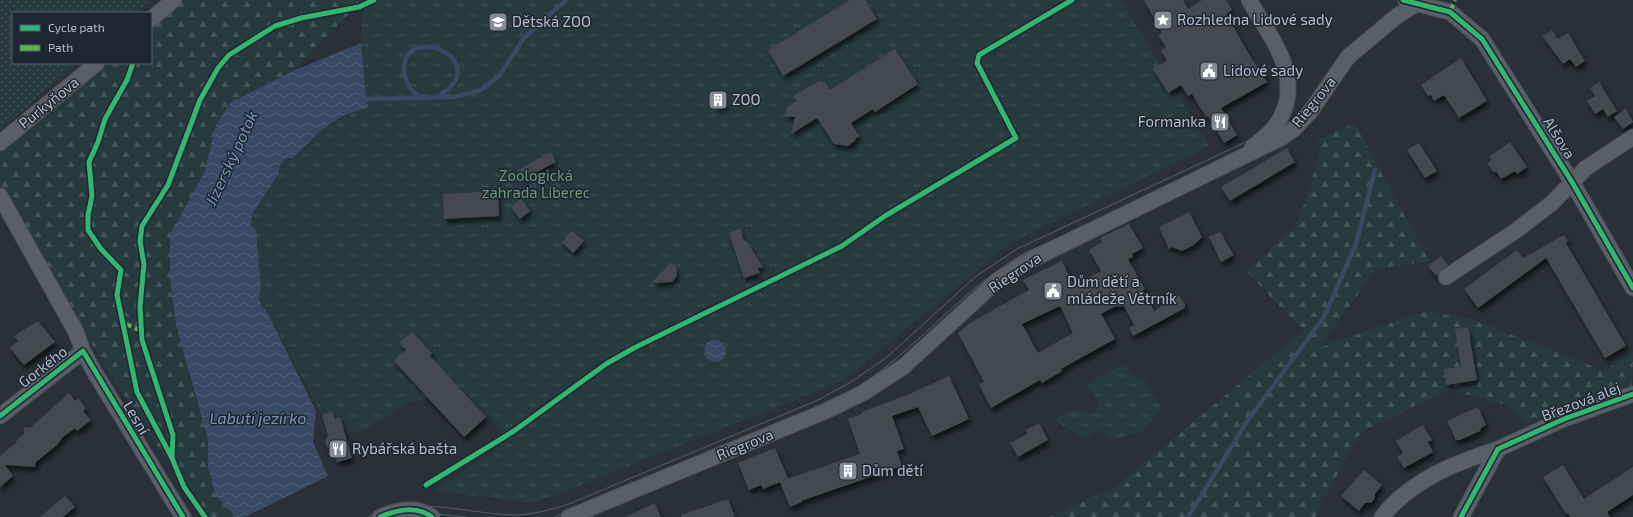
<svg xmlns="http://www.w3.org/2000/svg" width="1633" height="517" font-family="'Exo 2',sans-serif">
<defs>
<pattern id="forest-firs" width="22" height="20" patternUnits="userSpaceOnUse"><rect width="22" height="20" fill="#273a3e"/><path d="M5 1l3.5 6h-7zM16 11l3.5 6h-7z" fill="#445559"/></pattern>
<pattern id="park-tufts" width="24" height="20" patternUnits="userSpaceOnUse"><rect width="24" height="20" fill="#273a3e"/><path d="M3 7l-1-3M5 7V3M7 7l1-3M15 17l-1-3M17 17v-4M19 17l1-3" fill="none" stroke="#445559"/></pattern>
<pattern id="garden-dots" width="8" height="8" patternUnits="userSpaceOnUse"><rect width="8" height="8" fill="#273a3e"/><path d="M2 2h.1M6 6h.1" fill="none" stroke="#445559" stroke-width="1.8" stroke-linecap="round"/></pattern>
<pattern id="water-waves" width="16" height="10" patternUnits="userSpaceOnUse"><rect width="16" height="10" fill="#384963"/><path d="M0 5q4-4 8 0t8 0" fill="none" stroke="#526178"/></pattern>
<filter id="shadow"><feDropShadow dx="2.5" dy="4.5" stdDeviation="2" flood-color="#0009"/></filter>
</defs>
<rect width="100%" height="100%" fill="#2a3038"/>
<g fill="url(#forest-firs)">
<path d="M185,0h181l-5,2 -68,69 -62,31 -15,23 -12,48 -34,61 19,143 19,63v28l7,26 20,23h-25l-51,-68 -59,-91 -100,-171v-34l109,-90h42v-35z"/>
<path d="M1355,123l74,138 -53,8 -56,78 105,-36 46,8 134,52 28,-19 -1,34 -104,37 -21,-18 -58,-15 -88,42 -38,68 -8,17h-265l65,-30 189,-157 -25,-24 -33,-35 49,-44 9,-23 16,-52 -2,-12z"/>
</g>
<g fill="url(#park-tufts)">
<path d="M382,0h739l88,146 -199,97 -167,138 -308,122 -101,-12 62,-41 6,-21 -13,-13 -25,21 -35,-38 -20,4 -43,26 -21,5 -5,-17 -5,2 -3,-8 -10,4 -56,-105 -5,-4 -3,-11 3,-5 -10,-64 1,-11 4,-4 23,-38v-6l7,-9h7c26,-25 38,-41 74,-50l-6,-65 2,-36z"/>
<path d="M1124,363l9,12 11,4 18,29 -19,23 -33,9 -9,-11 -16,10 -32,-19 19,-10 22,4 5,-11 -12,-19z"/>
</g>
<path fill="url(#garden-dots)" d="M0,0h150l-15,13h-122v50h64l-77,67z"/>
<g fill="url(#water-waves)">
<path d="M361,43l6,65c-37,9 -48,25 -74,50h-7l-7,9v6l-27,42 -1,11 5,4 5,60 -3,5 3,11 5,4 50,101 -3,31 15,34 -83,41h-10l-20,-23 -7,-27v-27l-32,-115 -6,-48v-43l34,-61 12,-48 15,-23 62,-31z"/>
<circle cx="715" cy="351" r="11"/>
</g>
<g fill="none" stroke-linecap="round" stroke-linejoin="round">
<g stroke="#384963" stroke-width="4.5">
<path d="M420,97c-10,-7 -16,-15 -16,-28 1,-49 93,-7 34,27"/>
<path d="M361,99l93,-2 27,-7 18,-14 25,-38 42,-38"/>
<path d="M1188,517l60,-97 76,-103 32,-73 19,-74"/>
</g>
</g>
<g fill="#444950" fill-rule="evenodd" filter="url(#shadow)">
<path d="M850,0h15l12,19 -94,57 -15,-26z"/>
<path d="M1144,0h39l5,9 14,-9h24l6,10 -6,4 27,47 4,5 8,4 -1,7 3,5 -46,26 16,27 -13,8 -16,-27 -2,1 -14,-23 -4,2 -7,-11 -13,8 -15,-24 14,-8 -6,-11 5,-3 -8,-12 4,-2z"/>
<path d="M1552,30l6,9 10,-6 17,28 -9,6 -6,-8 -7,5 -21,-28z"/>
<path d="M895,49l23,35 -43,28 -2,-3 -22,14 8,13 -4,3 1,1 -8,6 -14,-2 -17,-26 -26,16 4,-17 -10,-1 2,-9 10,-6 -4,-5 26,-15 7,2 4,7z"/>
<path d="M1461,58l26,43 -28,17 -15,-23 -10,6 -3,-6 -3,1 -7,-11z"/>
<path d="M1599,82l18,29 -9,6 -5,-8 -8,5 -8,-13 8,-5 -5,-8z"/>
<path d="M720,91l7,13 -10,5 -7,-13z"/>
<path d="M1626,109l7,13 -10,7 -9,-12z"/>
<path d="M1510,142l17,25 -10,7 -2,-3 -14,8 -5,-8 -2,2 -7,-10 5,-3 -2,-4z"/>
<path d="M1419,143l18,28 -12,7 -18,-28z"/>
<path d="M1287,148l8,14 -65,39 -9,-14z"/>
<path d="M551,152l5,10 -33,17 -5,-9z"/>
<path d="M498,191l1,25 -55,3 -1,-25z"/>
<path d="M521,199l9,12 -10,8 -9,-12z"/>
<path d="M1189,212l13,25 -8,8 -12,6 -10,-4 -3,2 -10,-22z"/>
<path d="M1129,224l14,24 -11,6 1,3 -5,2 17,30 -2,1 11,21 25,-16 6,9v4l-52,28 -4,-8 5,-3 -10,-19 -10,1 -13,7 14,25 -54,30 1,2 -20,12 -2,-3 -49,28 -12,-23 5,-3 -26,-49 12,-10 59,-33 -6,-10 39,-19 12,25 27,-15 -12,-21 13,-8 -2,-4zM1060,306l13,27 -35,20 -16,-29z"/>
<path d="M740,228l4,13 2,-1 17,27 -5,1 2,5 -16,5 -15,-45z"/>
<path d="M572,231l12,10 -11,12 -11,-11z"/>
<path d="M1220,232l14,23 -13,7 -12,-25z"/>
<path d="M1564,235l4,6 -2,2 60,103 -21,12 -59,-100 -68,50 -14,-19 53,-39 6,8z"/>
<path d="M1441,256l7,9 -12,11 -8,-10z"/>
<path d="M670,263l6,4 1,9 -5,6 -21,1z"/>
<path d="M38,321l17,21 -31,23 -14,-17 8,-7 -4,-5z"/>
<path d="M1468,327l9,53 -31,5 -2,-16 17,-2 -6,-38z"/>
<path d="M412,332l20,21 -2,3 56,61 -22,20 -70,-76 12,-11 -7,-7z"/>
<path d="M949,376l20,43 -37,17 -14,-29 -26,9 12,33 -7,2 5,15 -101,35 1,1 -12,5 -10,-25 -17,7 -2,-4 -12,5 -11,-27 37,-15 13,30 -7,3 79,-27 -12,-35 14,-5v-2l50,-19z"/>
<path d="M69,393l6,8 3,-3 8,11 -3,2 8,9 -14,11 -2,-3 -12,9 -6,8 -21,17 -1,5 -30,-2 8,11 -13,11v-31l17,-14 -1,-1 8,-7v-7l6,1z"/>
<path d="M1478,407l8,18 -5,3 -1,3 -20,9h-4l-9,-19z"/>
<path d="M332,411l3,8 5,-2 12,41 -15,4 -4,-11 -6,-4 -2,-6 3,-6 -6,-20z"/>
<path d="M1039,423l9,17 -30,17 -8,-14 18,-9 -2,-4z"/>
<path d="M1423,425l9,15 -4,2 5,10 -29,16 -7,-11 6,-4 -7,-12z"/>
<path d="M1563,465l21,34 49,-32v28l-26,17 3,5h-40l-2,-4 -2,1 -23,-37z"/>
<path d="M1364,470l18,15 -7,9v4l-4,5h-6l-6,8 -18,-15z"/>
<path d="M65,496l10,11 -12,10h-23z"/>
<path d="M728,499l7,18h-54v-2z"/>
<path d="M655,503l6,14h-36z"/>
</g>
<g fill="none" stroke-linecap="round" stroke-linejoin="round">
<defs>
<g id="minor">
<path d="M1249,0c21,37 55,76 31,119 -5,11 -19,20 -28,29"/>
<path d="M1406,1l44,11 32,27 90,143 61,106"/>
<path d="M151,19l23,-19"/>
<path d="M0,143l97,-80"/>
<path d="M0,196l76,136 7,19 12,22 88,144"/>
<path d="M1446,277l71,-47 35,-27 34,-35 47,-31"/>
<path d="M0,416l83,-65"/>
<path d="M380,517c16,-7 36,-12 52,0"/>
<path d="M569,517l257,-106 37,-18 40,-26 94,-86 28,-18 256,-125 13,-9 16,-17 38,-55 49,-41 19,-12"/>
<path d="M1382,517c29,-37 73,-54 116,-68"/>
<path d="M1461,517l37,-68 66,-30 69,-25"/>
</g>
</defs>
<use href="#minor" stroke="#484c53" stroke-width="17"/>
<use href="#minor" stroke="#5a5e66" stroke-width="15"/>
<g stroke="#595d64" stroke-width="1">
<path d="M368,517c48,-22 95,-4 144,-2 20,0 38,-5 57,-11l249,-104 33,-18 35,-24 89,-81 42,-28 231,-108c68,-42 24,-91 -5,-141"/>
<path d="M392,517l34,-4 40,4"/>
<path d="M555,517l285,-119c69,-38 116,-105 183,-144l239,-110c60,-46 20,-94 -9,-144"/>
</g>
<g stroke="#58b947" stroke-width="4" stroke-dasharray="8 4" stroke-linecap="butt">
<path d="M1450,12l5,-12"/>
<path d="M124,323l17,8"/>
</g>
<defs>
<g id="cycleway">
<path d="M1403,0l47,12 32,27 90,143 61,106"/>
<path d="M133,63l-6,17 -22,39 -7,23 -9,20 3,34 -4,19v15l13,19 20,21 -4,25 20,97 35,66"/>
<path d="M0,416l83,-65 100,166"/>
<path d="M426,485l88,-54 92,-67 28,-16 208,-102 43,-30 131,-78 -39,-75 2,-8 93,-55"/>
<path d="M205,517l-21,-30 -12,-29 1,-23 -31,-95 -2,-33 4,-43 -4,-23 2,-15 26,-41 32,-85 18,-32 11,-13 46,-29 26,-8 58,-11 15,-7"/>
<path d="M380,517c16,-7 36,-12 52,0"/>
<path d="M1461,517l37,-68 66,-30 69,-25"/>
</g>
</defs>
<use href="#cycleway" stroke="#1d2633" stroke-width="8"/>
<use href="#cycleway" stroke="#33b770" stroke-width="5"/>
</g>
<defs>
<symbol id="sight-square" viewBox="-11 -11 22 22"><rect x="-9" y="-9" width="18" height="18" rx="4" fill="#848b96" stroke="#1d2633"/><path d="M0-6L1.8-2.2L6-1.7L2.9 1.2L3.7 5.4L0 3.3L-3.7 5.4L-2.9 1.2L-6-1.7L-1.8-2.2Z" fill="#fff"/></symbol>
<symbol id="school-square" viewBox="-11 -11 22 22"><rect x="-9" y="-9" width="18" height="18" rx="4" fill="#848b96" stroke="#1d2633"/><path d="M0-5L7-2L0 1L-7-2ZM-4 1L0 2.5L4 1V4Q0 6-4 4Z" fill="#fff"/></symbol>
<symbol id="civic-square" viewBox="-11 -11 22 22"><rect x="-9" y="-9" width="18" height="18" rx="4" fill="#848b96" stroke="#1d2633"/><path d="M-.6-6.5H3V-4.5H.6V-3L4-1V1h2V6H-6V1h2V-1L-.6-3ZM-1.2 2.5V6h2.4V2.5Z" fill="#fff"/></symbol>
<symbol id="building-square" viewBox="-11 -11 22 22"><rect x="-9" y="-9" width="18" height="18" rx="4" fill="#848b96" stroke="#1d2633"/><path d="M-4-6H4V6H1V3H-1V6H-4ZM-2.5-4.3h1.7v1.8h-1.7ZM.8-4.3h1.7v1.8H.8ZM-2.5-1h1.7V.8h-1.7ZM.8-1h1.7V.8H.8Z" fill="#fff"/></symbol>
<symbol id="restaurant-square" viewBox="-11 -11 22 22"><rect x="-9" y="-9" width="18" height="18" rx="4" fill="#848b96" stroke="#1d2633"/><path d="M-5-6h1v4h1v-4h1v4h1v-4h1v5L-1.5 .5V6h-2V.5L-5-1ZM5-6V6H3V1.5H1.5Q1.5-4 5-6Z" fill="#fff"/></symbol>
</defs>
<g fill-rule="evenodd">
<use href="#sight-square" x="1152" y="9" width="22" height="22"/>
<use href="#school-square" x="487" y="11" width="22" height="22"/>
<use href="#civic-square" x="1198" y="60" width="22" height="22"/>
<use href="#building-square" x="707" y="89" width="22" height="22"/>
<use href="#restaurant-square" x="1209" y="111" width="22" height="22"/>
<use href="#civic-square" x="1042" y="280" width="22" height="22"/>
<use href="#restaurant-square" x="327" y="438" width="22" height="22"/>
<use href="#building-square" x="837" y="460" width="22" height="22"/>
</g>
<g text-anchor="middle" stroke-width="3" stroke-linejoin="round" paint-order="stroke">
<g font-size="15" fill="#b4bcc9" stroke="#1d2633" text-anchor="start">
<text x="1177" y="25">Rozhledna Lidové sady</text>
<text x="512" y="27">Dětská ZOO</text>
<text x="1223" y="76">Lidové sady</text>
<text x="732" y="105">ZOO</text>
<text x="1206" y="127" text-anchor="end">Formanka</text>
<text x="1067" y="287">Dům dětí a<tspan x="1067" dy="17">mládeže Větrník</tspan></text>
<text x="352" y="454">Rybářská bašta</text>
<text x="862" y="476">Dům dětí</text>
</g>
<g font-size="15" fill="#b4bcc9" stroke="#1d2633">
<text transform="translate(1314 102) rotate(-51)" y="5">Riegrova</text>
<text transform="translate(49 103) rotate(-39)" y="5">Purkyňova</text>
<text transform="translate(1559 138) rotate(58)" y="5">Alšova</text>
<text transform="translate(1015 273) rotate(-34)" y="5">Riegrova</text>
<text transform="translate(43 367) rotate(-38)" y="5">Gorkého</text>
<text transform="translate(1581 402) rotate(-21)" y="5">Březová alej</text>
<text transform="translate(136 418) rotate(59)" y="5">Lesní</text>
<text transform="translate(745 445) rotate(-22)" y="5">Riegrova</text>
</g>
<g font-size="15" fill="#6b9a76" stroke="#1d2633">
<text x="536" y="181">Zoologická<tspan x="536" dy="17">zahrada Liberec</tspan></text>
</g>
<g font-size="16" font-style="italic" fill="#7c92b1" stroke="#1d2633">
<text transform="translate(231 158) rotate(-65)" y="6">Jizerský potok</text>
<text x="258" y="424">Labutí jezírko</text>
</g>
</g>
<rect x="12" y="12" width="140" height="52" fill="#1d2633" stroke="#59626f"/>
<rect x="20" y="25" width="20" height="6" fill="#33b770" stroke="#59626f"/>
<text x="48" y="32" font-size="12" fill="#b4bcc9">Cycle path</text>
<rect x="20" y="45" width="20" height="6" fill="#58b947" stroke="#59626f"/>
<text x="48" y="52" font-size="12" fill="#b4bcc9">Path</text>
</svg>
